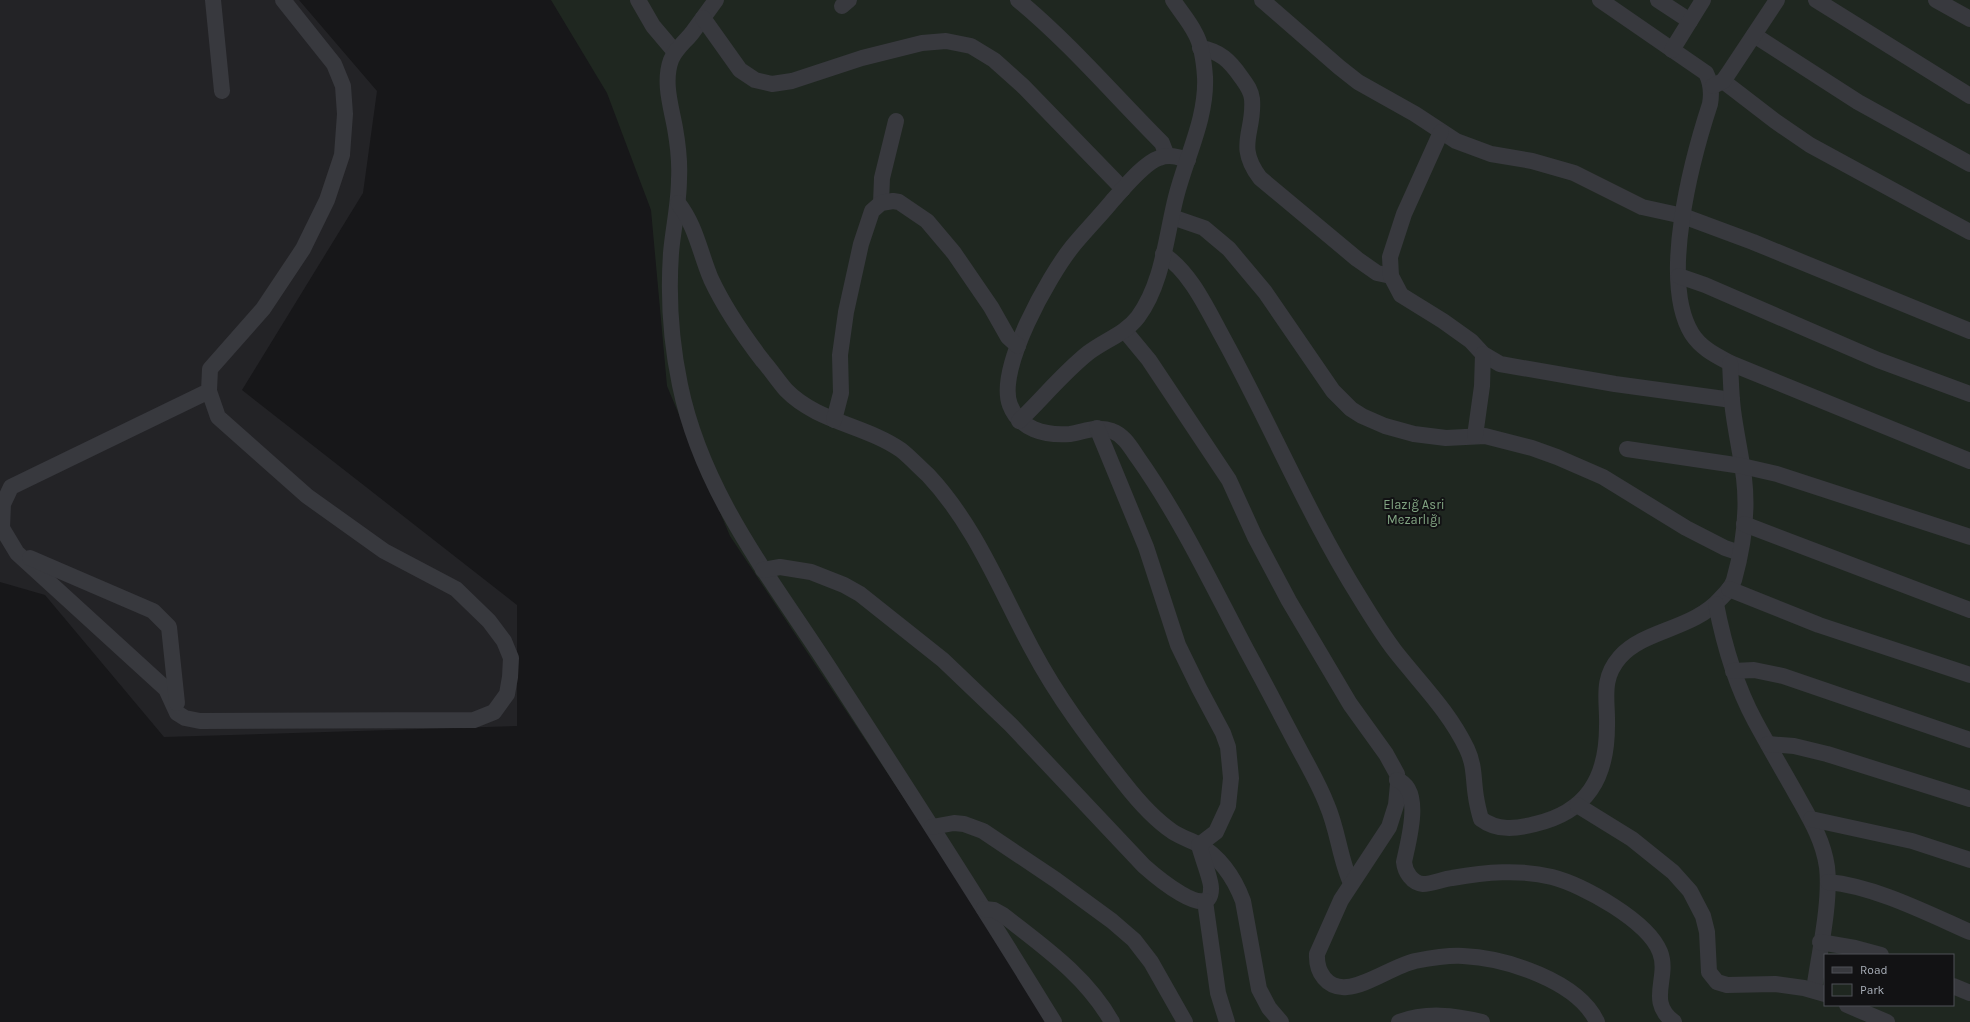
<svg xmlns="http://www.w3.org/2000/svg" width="1970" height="1022" font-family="Karla,sans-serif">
<rect width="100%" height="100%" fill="#171719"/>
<path fill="#232326" d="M0,0h299l78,91 -14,102 -121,197 275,215v121l-353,11 -119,-142 -45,-13z"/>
<path fill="#1f2720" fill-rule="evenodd" d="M551,0h1419v1022h-924l-12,-28 -304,-458 -63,-150 -16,-176 -44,-117zM1825,955h128v50h-128z"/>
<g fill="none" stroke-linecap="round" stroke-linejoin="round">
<g stroke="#38393e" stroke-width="16">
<path d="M213,0l9,91"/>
<path d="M638,0l15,26 22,26"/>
<path d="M716,0c-8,11 -16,22 -24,33 -7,9 -16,15 -21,27 -8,22 0,46 4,68 3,17 5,34 4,51 0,25 -6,50 -8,74 -3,44 0,89 9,132 23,112 95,198 155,292 74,114 148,229 219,345"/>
<path d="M1018,0c52,43 96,95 144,143l5,13"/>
<path d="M1262,0l77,67 19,15 57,32 41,27 35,13 41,7 42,12 68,34 41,9 70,26 217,89"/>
<path d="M1600,0l106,73c5,10 6,20 4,31 -18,55 -51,177 -18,230 9,14 23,21 38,29l240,98"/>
<path d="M1658,0l32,21"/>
<path d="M1816,0l154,96"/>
<path d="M1936,0l34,19"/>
<path d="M842,6l7,-6"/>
<path d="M703,18l37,52 15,10 17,4 20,-3 70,-23 60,-15 24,-2 25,5 23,14 30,27 99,102"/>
<path d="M1754,35l104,67 112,62"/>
<path d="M1200,48c20,3 30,13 41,29 5,7 10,13 11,22 3,33 -17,46 8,79l97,81 20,14 14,3"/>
<path d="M1672,50l31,-50"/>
<path d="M1723,81l52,40 35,24 160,87"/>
<path d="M1713,86l10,-5 5,-7 49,-74"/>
<path d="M1441,132l-37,82 -14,43 1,19 10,19 42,26 28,20 12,13 17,10 115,20 117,16"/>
<path d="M1188,160c-10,-3 -19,-6 -29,-2 -15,5 -35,30 -46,42 -13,16 -28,31 -41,47 -23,29 -76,122 -62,158 9,24 35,31 60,29 14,-2 27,-9 42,-3 12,4 19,17 26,27 43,61 74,127 109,193 17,31 33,62 50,94 10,19 22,39 30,60 11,25 13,55 24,78"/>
<path d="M678,203c18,23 22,50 33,76 14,30 32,56 52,82 8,9 15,20 23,29 31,32 79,35 115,60 9,7 18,17 27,25 47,50 72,115 104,174 26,49 58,91 92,134 14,18 30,36 49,49 8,5 17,8 25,12 22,13 36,33 45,57l16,88 10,19 12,14"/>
<path d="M881,203l1,-25 14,-57"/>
<path d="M1172,217l32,11 25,21 36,43 68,99 18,18 11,7 23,10 29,8 32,4 39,-2 47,12 25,9 46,20 83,51 39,20 15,5"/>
<path d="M1163,254c28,19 43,53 59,82 48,87 86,179 138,262 11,18 22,36 35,53 25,32 54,60 72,98 8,17 6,30 9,48 1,7 3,15 5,22 16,12 35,10 54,5 52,-12 72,-46 72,-98 1,-26 -7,-46 13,-69 25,-28 73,-27 101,-59 5,-5 11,-11 13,-18 9,-32 14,-69 10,-102 -3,-23 -8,-45 -11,-68 -2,-16 -2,-31 -3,-47"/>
<path d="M1679,276l26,9 173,75 92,34"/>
<path d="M1125,331l24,29 80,120 26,57 34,64 61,103 36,50 11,20 1,10 -2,21 -7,22 -48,73 -24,54c-1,18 10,35 30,33 19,-1 47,-21 68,-26 16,-3 32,-6 48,-5 43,2 115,25 134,66"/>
<path d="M209,391l-198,96 -8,17 -1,24 15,25 149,136 11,24 8,5 15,3 274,-1 20,-8 13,-18 3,-17 1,-19 -7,-17 -15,-20 -33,-32 -72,-38 -77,-55 -89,-79 -9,-26 1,-22 53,-60 40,-60 24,-49 15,-45 3,-41 -2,-28 -9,-22 -51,-64"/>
<path d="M834,420l7,-27 -1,-38 6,-43 15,-68 11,-33 9,-8 12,-2 6,1 28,19 27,32 37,54 17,30 10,9"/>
<path d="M1019,421c23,-22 44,-48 69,-68 17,-13 37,-19 50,-36 25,-34 28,-81 38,-120 10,-40 31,-79 29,-120 -1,-15 -3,-32 -10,-44 -6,-12 -15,-22 -22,-33"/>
<path d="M1475,436l7,-50 1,-32"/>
<path d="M1627,449l115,17 35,8 193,63"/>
<path d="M1744,524l226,86"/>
<path d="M30,558l123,53 16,16 8,76"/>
<path d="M763,570l17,-3 31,5 33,13 16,9 83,66 68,65 133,141c9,8 67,58 67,23 1,-8 -10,-34 -12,-44l17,-13 12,-26 3,-28 -3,-31 -5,-14 -24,-45 -21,-43 -32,-98 -49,-119"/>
<path d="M1729,589l90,36 151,50"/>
<path d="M1716,604c8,41 19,80 39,117 13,24 27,48 40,71 14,25 28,47 32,75 4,35 -8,87 -13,123"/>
<path d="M1733,671l21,-1 29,6 187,64"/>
<path d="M1768,744l26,2 33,8 143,45"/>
<path d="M1397,780c27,9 11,62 7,82 1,10 8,21 19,22 9,0 20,-5 29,-6 34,-6 67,-9 100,-1 31,8 96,44 108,75 10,26 -14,49 14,70"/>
<path d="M1577,805l55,34 41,33 17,19 13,25 4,16 2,40 8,10 10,3 48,-1 29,4 21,6"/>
<path d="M1811,819l101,22 58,19"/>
<path d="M932,827l22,-4 10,1 19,7 73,49 56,41 22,19 17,22 34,60"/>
<path d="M1828,882c46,4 99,31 142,50"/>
<path d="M1205,901l13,92 9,29"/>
<path d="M984,909l10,1 9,5c41,32 83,61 109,107"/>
<path d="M1820,942l35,6 26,7"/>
<path d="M1953,986l17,7"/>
<path d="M1847,1005l40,17"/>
<path d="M1399,1022c27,-10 55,-7 83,0"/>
</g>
</g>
<g text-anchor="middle" stroke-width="4" stroke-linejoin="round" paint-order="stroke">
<g font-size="13" fill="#81a482" stroke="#121214">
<text x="1414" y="509">Elazığ Asri<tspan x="1414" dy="15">Mezarlığı</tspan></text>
</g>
</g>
<rect x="1824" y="954" width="130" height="52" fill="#121214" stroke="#4e5156"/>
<rect x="1832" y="967" width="20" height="6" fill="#38393e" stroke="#4e5156"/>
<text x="1860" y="974" font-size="12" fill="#a9afb9">Road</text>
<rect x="1832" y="984" width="20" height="12" fill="#1f2720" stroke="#4e5156"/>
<text x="1860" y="994" font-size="12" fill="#a9afb9">Park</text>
</svg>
